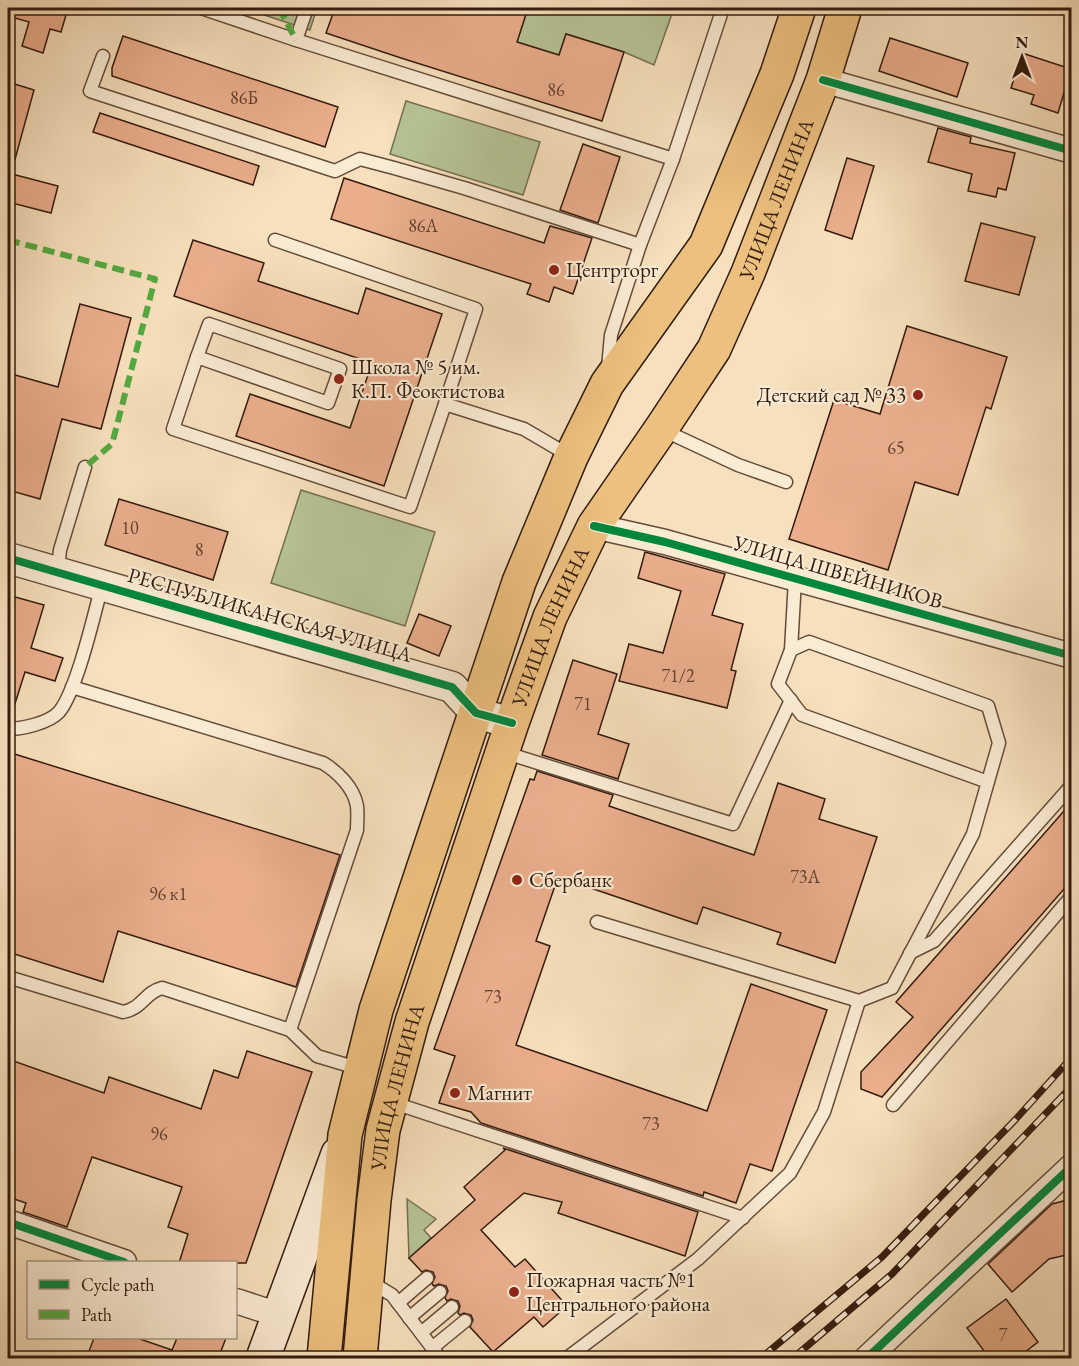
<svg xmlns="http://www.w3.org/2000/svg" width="1079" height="1366" font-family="'EB Garamond',serif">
<rect width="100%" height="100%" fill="#f7e0bd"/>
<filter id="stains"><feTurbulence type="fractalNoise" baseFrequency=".00333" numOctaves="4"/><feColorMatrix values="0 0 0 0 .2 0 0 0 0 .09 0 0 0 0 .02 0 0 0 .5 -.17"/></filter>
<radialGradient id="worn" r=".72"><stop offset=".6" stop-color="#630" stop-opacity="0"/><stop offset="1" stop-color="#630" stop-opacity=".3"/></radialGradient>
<g fill="#b6c396" stroke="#756f52" stroke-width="1.5">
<path d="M243,8h74l-7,22z"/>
<path d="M528,8h146l-20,57 -30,-13 -58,-18 -7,21 -42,-13z"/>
<path d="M406,101l134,41 -17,53 -133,-41z"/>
<path d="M301,490l134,42 -30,94 -134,-43z"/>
<path d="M407,1199l29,20 -12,11 7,8 -22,20z"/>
</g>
<g fill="#eaae8d" stroke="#341b0e" stroke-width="1.5">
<path d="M8,8h60l-7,24 -11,-3 -7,24 -21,-7 7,-24 -21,-6z"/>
<path d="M335,8h193l-11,34 42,13 7,-21 58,18 -22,69 -201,-63 -75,-25z"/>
<path d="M123,36l215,71 -13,40 -213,-71v-8z"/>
<path d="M890,38l78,25 -11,34 -78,-26z"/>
<path d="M1022,53l49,16 -13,44 -27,-9 3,-9 -23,-7z"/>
<path d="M8,82l26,8 -20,73 -6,-1z"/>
<path d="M100,113l159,53 -6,19 -160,-53z"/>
<path d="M938,128l33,9 -1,6 45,10 -9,37 -8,-2 -2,9 -28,-6 4,-17 -44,-12z"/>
<path d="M583,144l37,13 -22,66 -38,-13z"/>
<path d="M847,158l27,8 -22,73 -27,-9z"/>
<path d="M8,173l50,13 -7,27 -43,-11z"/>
<path d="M344,178l200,65 6,-17 42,12 -19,56 -19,-7 -5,15 -22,-8 4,-10 -200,-65z"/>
<path d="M981,223l54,14 -16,58 -54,-14z"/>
<path d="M193,240l71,23 -6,18 100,33 8,-26 76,26 -58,172 -148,-50 14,-42 100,34 22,-65 -198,-67z"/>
<path d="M80,304l51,14 -30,111 -39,-10 -22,80 -32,-9v-117l50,14z"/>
<path d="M907,326l100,31 -16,52 -5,-2 -28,88 -43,-13 -27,88 -99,-31 45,-139 46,14z"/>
<path d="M119,499l109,33 -15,48 -108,-35z"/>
<path d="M645,552l80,22 -13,41 31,9 -12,46 5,1 -9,37 -108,-27 10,-37 34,9 18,-62 -43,-13z"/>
<path d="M8,595l36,10 -13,43 32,10 -8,23 -30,-9 -13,41h-4z"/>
<path d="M419,614l32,12 -12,30 -32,-13z"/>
<path d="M573,660l44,14 -19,60 31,10 -11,35 -76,-24z"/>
<path d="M8,752l332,103 -44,132 -178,-56 -15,51 -95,-30z"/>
<path d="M537,771l76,24 -4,11 145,49 24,-72 47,16 -6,20 58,18 -42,126 -58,-19 4,-11 -78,-26 -6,17 -139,-47 -22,64 14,5 -34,99 191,66 44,-127 76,26 -55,161 -22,-7 -14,39 -32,-11 -1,4 -222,-73 -10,-11 -32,-9 16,-47 -21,-7 96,-270 4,1z"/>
<path d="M1071,803v78l-189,216 -21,-8v-17l52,-55 -17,-15z"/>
<path d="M247,1051l65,21 -66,191h-67l9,-29 -20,-7 14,-40 -90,-30 -25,70 -44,-15 3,-9 -18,-6v-138l96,34 5,-16 92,32 13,-39 24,8z"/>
<path d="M503,1148l195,64 -13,44 -127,-43 4,-11 -38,-9 -43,37 34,37 10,-8 42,47 -24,21 -9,-10 -41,35 -23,-25 3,-7 -2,-5 -7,-2 -4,2 -2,-2 2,-7 -2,-5 -7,-2 -4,2 -2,-3 3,-7 -2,-5 -7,-2 -5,2 -2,-2 3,-7 -2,-5 -7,-2 -4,2 -13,-14 66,-58 -11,-13 41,-37z"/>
<path d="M1071,1199v55l-22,5 -37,33 -24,-28 64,-60z"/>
<path d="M1006,1299l32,43 -22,17h-26l-23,-31z"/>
<path d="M94,1338h43l35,12 5,-12h49l-8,21h-119l-11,-5z"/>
</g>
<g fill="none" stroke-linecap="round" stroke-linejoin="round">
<defs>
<g id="service">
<path d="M201,8l95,32 377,119"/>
<path d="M296,40l11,-32"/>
<path d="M103,56l-13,35 245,80 25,-12 34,9 70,20 176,57"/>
<path d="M275,240l201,69 -31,95"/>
<path d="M209,324l131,45 -12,34 -131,-46z"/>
<path d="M197,357l-24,72 237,78 35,-103 79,25 46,27"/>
<path d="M608,368l3,-33 29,-90 33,-86 50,-151"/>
<path d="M663,430l75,35 48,17"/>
<path d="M58,571l2,-21 25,-83"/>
<path d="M791,650l4,-71"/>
<path d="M72,687l251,76c15,9 31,25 34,43 1,8 0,17 0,24l-67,200"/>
<path d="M8,729c14,0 41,-6 51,-17 18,-22 35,-97 43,-127"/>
<path d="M503,752l230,72 58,-124"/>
<path d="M597,922l262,79 33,-13 81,-154 26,-91 -11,-37 -179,-64 -18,8 -13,34 24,31 186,67"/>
<path d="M910,953l24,-12 138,-156"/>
<path d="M8,977l115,35c20,-4 21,-19 39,-24l128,42 27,26 43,13"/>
<path d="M391,1102l352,116"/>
<path d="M893,1105l179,-209"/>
<path d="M369,1281l23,14 48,63"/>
<path d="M398,1303l29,-25"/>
<path d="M409,1318l31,-26"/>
<path d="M421,1333l31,-26"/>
<path d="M432,1348l33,-27"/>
<path d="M567,1358l131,-99 92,-86 34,-61 35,-111"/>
</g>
<g id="minor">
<path d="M823,80l249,71"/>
<path d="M594,526l71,16 407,114"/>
<path d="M8,1222l116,40"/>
<path d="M236,1301l43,14"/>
<path d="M867,1358l205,-192"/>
</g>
<path id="tertiary" d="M8,558l444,129 24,26 36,10"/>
<path id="secondary" d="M263,1358l75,-204"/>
<g id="primary">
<path d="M324,1358l21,-223 31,-125 143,-428 52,-125 36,-73 99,-139 71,-171 22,-66"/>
<path id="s1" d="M360,1358l14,-158 9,-70 29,-108 100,-299 38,-106 44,-91 67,-97 53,-80 34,-76 75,-193 22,-72"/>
</g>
</defs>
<use href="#service" stroke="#654c3a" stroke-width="15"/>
<use href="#minor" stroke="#654c3a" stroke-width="27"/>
<use href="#tertiary" stroke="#654c3a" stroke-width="33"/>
<use href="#secondary" stroke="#341b0e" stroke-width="36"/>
<use href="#primary" stroke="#341b0e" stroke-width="36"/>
<use href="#service" stroke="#faebd4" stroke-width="12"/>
<use href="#minor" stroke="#faebd4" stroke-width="24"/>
<use href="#tertiary" stroke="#faebd4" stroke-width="30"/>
<use href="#secondary" stroke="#faebd4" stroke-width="33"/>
<use href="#primary" stroke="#ecc07e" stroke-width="33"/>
<defs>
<g id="rail">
<path d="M761,1358l121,-101 134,-138 56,-62"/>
<path d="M793,1358l99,-84 180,-188"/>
</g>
</defs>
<use href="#rail" stroke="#341b0e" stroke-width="7"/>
<use href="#rail" stroke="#faebd4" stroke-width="4.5" stroke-dasharray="14" stroke-linecap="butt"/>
<g stroke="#54a941" stroke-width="6" stroke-dasharray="12 6" stroke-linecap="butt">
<path d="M279,8l17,32"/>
<path d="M8,240l147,39 -43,165 -27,23"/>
</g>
<defs>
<g id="cycleway">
<path d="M823,80l249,71"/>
<path d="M594,526l71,16 407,114"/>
<path d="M8,558l444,129 24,26 36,10"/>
<path d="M8,1222l116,40"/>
<path d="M867,1358l205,-192"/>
</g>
</defs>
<use href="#cycleway" stroke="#faebd4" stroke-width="11"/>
<use href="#cycleway" stroke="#00873e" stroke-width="8"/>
</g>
<g fill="#8f2418" stroke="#faebd4" stroke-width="2">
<circle cx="554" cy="270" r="6"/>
<circle cx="339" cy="379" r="6"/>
<circle cx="918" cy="395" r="6"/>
<circle cx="517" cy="880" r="6"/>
<circle cx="455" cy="1093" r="6"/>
<circle cx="514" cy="1292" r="6"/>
</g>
<g text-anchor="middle" stroke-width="4.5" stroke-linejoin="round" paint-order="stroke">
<g font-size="18" fill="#62402e">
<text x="556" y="96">86</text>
<text x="244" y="104">86Б</text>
<text x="423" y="232">86А</text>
<text x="896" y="454">65</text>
<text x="130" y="534">10</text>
<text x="199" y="556">8</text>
<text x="678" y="682">71/2</text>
<text x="583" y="710">71</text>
<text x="805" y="883">73А</text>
<text x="168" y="900">96 к1</text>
<text x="493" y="1003">73</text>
<text x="651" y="1130">73</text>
<text x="159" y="1140">96</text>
<text x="1003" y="1341">7</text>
</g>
<g font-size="21" fill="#341b0e" stroke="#faebd4">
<text dy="7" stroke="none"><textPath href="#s1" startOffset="1246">УЛИЦА ЛЕНИНА</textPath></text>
<text transform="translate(838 572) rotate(16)" y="7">УЛИЦА ШВЕЙНИКОВ</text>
<text transform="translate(270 615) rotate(16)" y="7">РЕСПУБЛИКАНСКАЯ УЛИЦА</text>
<text dy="7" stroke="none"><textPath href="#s1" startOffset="760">УЛИЦА ЛЕНИНА</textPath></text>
<text dy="7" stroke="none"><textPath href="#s1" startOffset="274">УЛИЦА ЛЕНИНА</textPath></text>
</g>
<g font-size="21" fill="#341b0e" stroke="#faebd4" text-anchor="start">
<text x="566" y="277">Центрторг</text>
<text x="351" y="374">Школа № 5 им.<tspan x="351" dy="24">К.П. Феоктистова</tspan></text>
<text x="906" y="402" text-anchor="end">Детский сад № 33</text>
<text x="529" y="887">Сбербанк</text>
<text x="467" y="1100">Магнит</text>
<text x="526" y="1287">Пожарная часть №1<tspan x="526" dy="24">Центрального района</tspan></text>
</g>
</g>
<rect width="1079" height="1366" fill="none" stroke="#f7e0bd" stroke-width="30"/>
<rect x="9" y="9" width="1061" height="1348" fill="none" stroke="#341b0e" stroke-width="3"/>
<rect x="15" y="15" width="1049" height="1336" fill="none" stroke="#341b0e" stroke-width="1.5"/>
<rect x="27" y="1261" width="210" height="78" fill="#faebd4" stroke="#ab9885" stroke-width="1.5"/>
<rect x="39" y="1280" width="30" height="9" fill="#00873e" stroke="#ab9885" stroke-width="1.5"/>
<text x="81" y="1291" font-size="18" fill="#341b0e">Cycle path</text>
<rect x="39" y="1310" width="30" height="9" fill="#54a941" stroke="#ab9885" stroke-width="1.5"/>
<text x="81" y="1321" font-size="18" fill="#341b0e">Path</text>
<g transform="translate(1022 57)" stroke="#faebd4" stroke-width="4.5" paint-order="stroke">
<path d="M0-4.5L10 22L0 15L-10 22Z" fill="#341b0e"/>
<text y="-9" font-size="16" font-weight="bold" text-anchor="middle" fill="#341b0e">N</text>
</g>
<rect width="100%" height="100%" filter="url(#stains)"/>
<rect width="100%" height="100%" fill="url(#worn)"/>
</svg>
